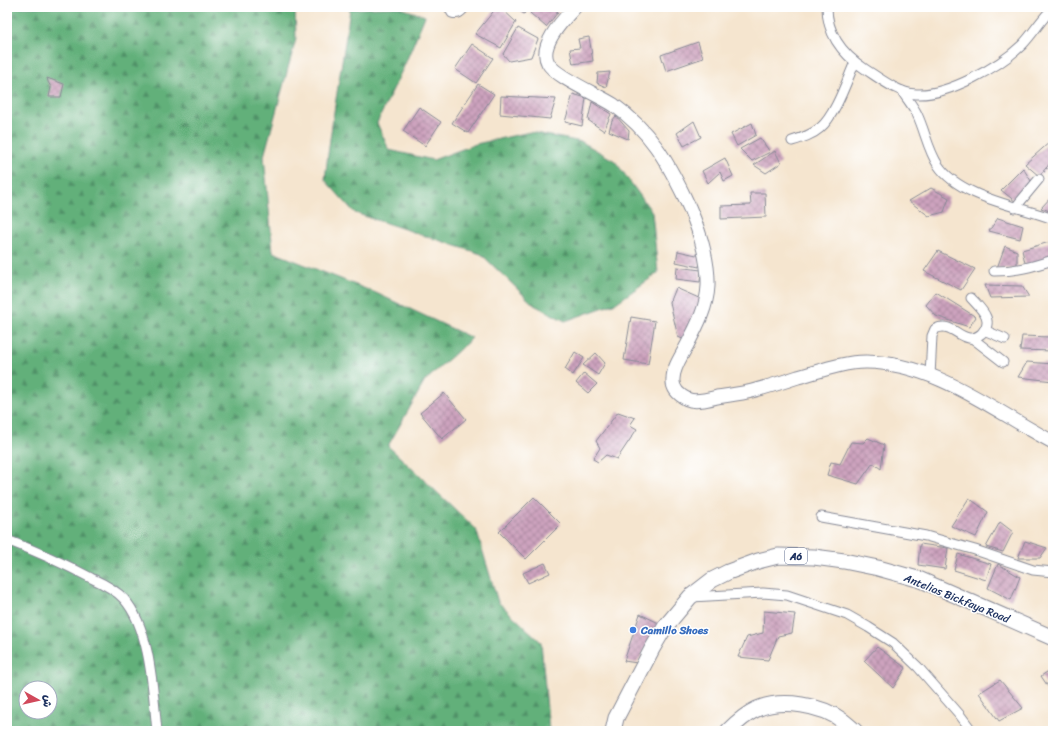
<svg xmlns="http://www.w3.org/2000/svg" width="1060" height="738" font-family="Sriracha,'Playpen Sans Arabic',sans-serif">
<defs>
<pattern id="forest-firs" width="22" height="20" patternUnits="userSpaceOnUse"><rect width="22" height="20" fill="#62b07a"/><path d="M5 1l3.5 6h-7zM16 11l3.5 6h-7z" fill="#509067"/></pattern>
<pattern id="building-cross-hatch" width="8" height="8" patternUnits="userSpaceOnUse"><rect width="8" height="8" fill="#cda3be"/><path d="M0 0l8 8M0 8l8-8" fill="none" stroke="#a6859e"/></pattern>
</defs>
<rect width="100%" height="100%" fill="#fff"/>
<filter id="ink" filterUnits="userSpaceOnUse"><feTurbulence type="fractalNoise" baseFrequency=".025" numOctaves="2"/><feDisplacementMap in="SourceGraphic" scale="8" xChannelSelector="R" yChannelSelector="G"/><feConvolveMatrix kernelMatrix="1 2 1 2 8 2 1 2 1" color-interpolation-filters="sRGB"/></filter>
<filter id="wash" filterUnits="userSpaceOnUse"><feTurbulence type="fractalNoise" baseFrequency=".012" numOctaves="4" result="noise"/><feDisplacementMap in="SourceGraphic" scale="16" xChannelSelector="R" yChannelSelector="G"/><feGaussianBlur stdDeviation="0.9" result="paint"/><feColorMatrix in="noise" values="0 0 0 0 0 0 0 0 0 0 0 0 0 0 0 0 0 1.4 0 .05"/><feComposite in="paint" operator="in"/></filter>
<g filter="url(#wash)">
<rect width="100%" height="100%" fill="#f5e5cf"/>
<g fill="url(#forest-firs)" stroke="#3e706c" fill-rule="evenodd">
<path d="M7,7h288l1,32 -32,117 9,96 103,41 96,45 -47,43 -37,65 88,83 22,73 43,40 8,89h-542zM26,688h24v24h-24z"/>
<path d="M398,7l27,9 -20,48 -28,59 12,27 44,10 43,-16 54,-12 52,10 33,19 37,51 6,61 -42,30 -51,18 -31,-16 -53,-51 -126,-41 -30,-33c6,-58 17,-114 25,-171z"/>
</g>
<g id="blocks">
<g fill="url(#building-cross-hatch)">
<path d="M497,7h3l16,15 -15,26 -26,-14z"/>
<path d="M513,7h16l-5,7z"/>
<path d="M535,7h17l6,5 -12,15 -16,-14z"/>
<path d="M518,28l20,11 -7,18 -22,4 -6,-7z"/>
<path d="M589,37l4,24 -20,3 -3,-15 10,-1 -2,-9z"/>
<path d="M698,42l5,16 -37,13 -5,-16z"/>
<path d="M472,44l21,14 -17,25 -21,-14z"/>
<path d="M610,72l-4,15 -9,-4 1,-10z"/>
<path d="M47,78l17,6 -3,13h-12l2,-10 -3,-5z"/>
<path d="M478,84l16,10 -26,39 -16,-10z"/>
<path d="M573,94l13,4 -4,28 -17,-4z"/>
<path d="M501,96l55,3 -6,20 -50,-5z"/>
<path d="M592,102l19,12 -7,17 -16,-11z"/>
<path d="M419,107l22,15 -16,24 -22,-15z"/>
<path d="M616,116l13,15 -1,8 -19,-8 3,-10z"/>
<path d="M694,121l7,16 -17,9 -7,-13z"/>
<path d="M752,123l4,12 -19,11 -6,-12z"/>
<path d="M760,138l10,14 -18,9 -12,-12z"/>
<path d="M1051,141l2,2v17l-14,16 -14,-12z"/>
<path d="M775,151l6,12 -15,10 -12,-8z"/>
<path d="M725,158l8,18 -9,5 -4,-9 -12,11 -6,-12z"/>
<path d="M1023,168l8,13 -15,21 -15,-12z"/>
<path d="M931,188l18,10 -5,14 -15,4 -20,-15z"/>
<path d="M750,193h15l1,24 -45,2v-13l30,-1z"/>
<path d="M1053,195v17l-12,-4z"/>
<path d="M998,218l25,8 -3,13 -31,-8z"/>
<path d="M1053,241v17l-27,9 -4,-17z"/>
<path d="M1005,246l12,5v18l-20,-1z"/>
<path d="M678,251l23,5 -2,11 -23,-5z"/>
<path d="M938,251l37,18 -14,21 -37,-19z"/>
<path d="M677,267l24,3 -1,12 -24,-3z"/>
<path d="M985,285l37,1 7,11 -39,1z"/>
<path d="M676,288l25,11 -16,41 -7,-3 -8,-34z"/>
<path d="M936,292l40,25 -7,10 -33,-11 -10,-11z"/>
<path d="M631,317l24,4 -7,43 -24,-4z"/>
<path d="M1022,336l28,1 3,14 -33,-1z"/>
<path d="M575,352l9,6 -11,17 -8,-6z"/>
<path d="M596,353l9,10 -7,12 -15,-10z"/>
<path d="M1027,362l26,2v17l-35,-4z"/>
<path d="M584,373l13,11 -9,9 -12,-10z"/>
<path d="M444,393l22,26 -24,20 -22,-26z"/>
<path d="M618,412l17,6 -5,7 7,4 -20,30 -11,-4 -8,7 -5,-3 7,-11 -4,-7z"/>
<path d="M868,438l16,7 -3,24 -8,-6 -15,21 -31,-9 4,-13 9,2 11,-22 12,1z"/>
<path d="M534,497l27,27 -35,35 -27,-27z"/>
<path d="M969,498l19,14 -12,25 -25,-11z"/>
<path d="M1000,522l13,10 -10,20 -17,-5z"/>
<path d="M1025,541l22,7 -7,10h-22z"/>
<path d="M920,544l28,4 -3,21 -27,-4z"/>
<path d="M958,554l33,10 -5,16 -32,-10z"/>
<path d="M545,563l5,10 -22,10 -5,-10z"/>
<path d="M998,564l22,13 -9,23 -23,-12z"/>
<path d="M764,611l31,3 -3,19 -14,3 -10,24 -30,-3 9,-20 16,-4z"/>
<path d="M640,614l21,10 -24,39 -13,-2z"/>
<path d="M877,647l29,21 -13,20 -29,-27z"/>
<path d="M1053,668v26l-12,-18z"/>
<path d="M1000,680l23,28 -24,13 -20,-28z"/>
</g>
</g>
</g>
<g filter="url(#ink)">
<use href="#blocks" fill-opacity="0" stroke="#888a96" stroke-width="1"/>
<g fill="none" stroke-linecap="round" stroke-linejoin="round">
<defs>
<g id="minor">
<path d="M449,7l3,6c6,2 9,-1 13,-6"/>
<path d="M827,7c0,27 15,47 38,62 14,9 33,24 51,25 31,2 83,-27 106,-49 11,-11 19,-26 31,-37"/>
<path d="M902,91c5,8 11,15 15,23 8,17 11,36 21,51 22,33 81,41 115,54"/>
<path d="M792,141c10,-3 20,-6 28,-13 15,-12 27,-48 35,-66"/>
<path d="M1015,208l24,-29"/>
<path d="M994,271c23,0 37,-4 59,-11"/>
<path d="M984,330l21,9"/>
<path d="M972,338l31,24"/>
<path d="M930,376l2,-40 3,-7c16,-7 21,7 34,9 5,1 8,-1 12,-4 15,-13 -1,-26 -10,-36"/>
<path d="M821,517l105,19 49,14 58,20 20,2"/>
<path d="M7,540c29,11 56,23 84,38 11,5 25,12 33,21 27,30 29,94 33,132"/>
<path d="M691,597l72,-4 24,2 60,20 21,12 25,16 25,24 42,48 12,16"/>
</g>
<path id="secondary" d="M575,7c-11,12 -37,38 -27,56 7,14 51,32 66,42 36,26 52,54 71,93 12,25 24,60 23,88 -1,22 -12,42 -22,61 -5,10 -13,21 -13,32 -1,10 6,16 14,20 8,4 22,0 30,-2 12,-2 23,-3 35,-6 15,-4 31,-9 46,-14 22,-6 45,-15 68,-15 70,1 128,49 187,80"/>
<g id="trunk">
<path d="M613,731l3,-13 36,-69 13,-22 25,-30 22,-17 16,-8 30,-11 20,-5 36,1 30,4 34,7 43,12 132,58"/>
<path d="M728,731c8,-8 18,-17 29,-22 25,-11 65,-4 86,12 4,3 8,7 12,10"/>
</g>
</defs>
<use href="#minor" stroke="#888a96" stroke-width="11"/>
<use href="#secondary" stroke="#888a96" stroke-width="15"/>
<use href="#trunk" stroke="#888a96" stroke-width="17"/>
<g stroke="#888a96" stroke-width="2" stroke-dasharray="1 3" stroke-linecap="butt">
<path d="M7,165l2,38 -2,21"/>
<path d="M1044,172l9,-12"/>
</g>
<use href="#minor" stroke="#fff" stroke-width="9"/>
<use href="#secondary" stroke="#fff" stroke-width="13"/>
<use href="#trunk" stroke="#fff" stroke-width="15"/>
</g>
</g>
<circle fill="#3f7fe0" stroke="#fff" stroke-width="1.5" cx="633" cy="630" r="4"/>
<g text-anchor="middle" stroke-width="3" stroke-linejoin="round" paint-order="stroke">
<rect fill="#fff" stroke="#5f6d8e" stroke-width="1" x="785" y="548" width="22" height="16" rx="3"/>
<g font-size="10" font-weight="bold" fill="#1b2f5e">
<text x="796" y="560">A6</text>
</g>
<g font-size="11" fill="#1b2f5e" stroke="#fff">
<text transform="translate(957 598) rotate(22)" y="4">Antelias Bickfaya Road</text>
</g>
<g font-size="11" font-weight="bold" fill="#366cbe" stroke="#fff" text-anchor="start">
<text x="641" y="634">Camillo Shoes</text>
</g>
</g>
<rect width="1060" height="738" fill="none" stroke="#fff" stroke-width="24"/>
<g transform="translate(38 700) rotate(98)"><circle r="19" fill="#ffffff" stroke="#a4acbf"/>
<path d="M0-3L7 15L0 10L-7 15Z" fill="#d1495b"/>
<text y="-6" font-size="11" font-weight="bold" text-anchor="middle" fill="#1b2f5e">ش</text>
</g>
</svg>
